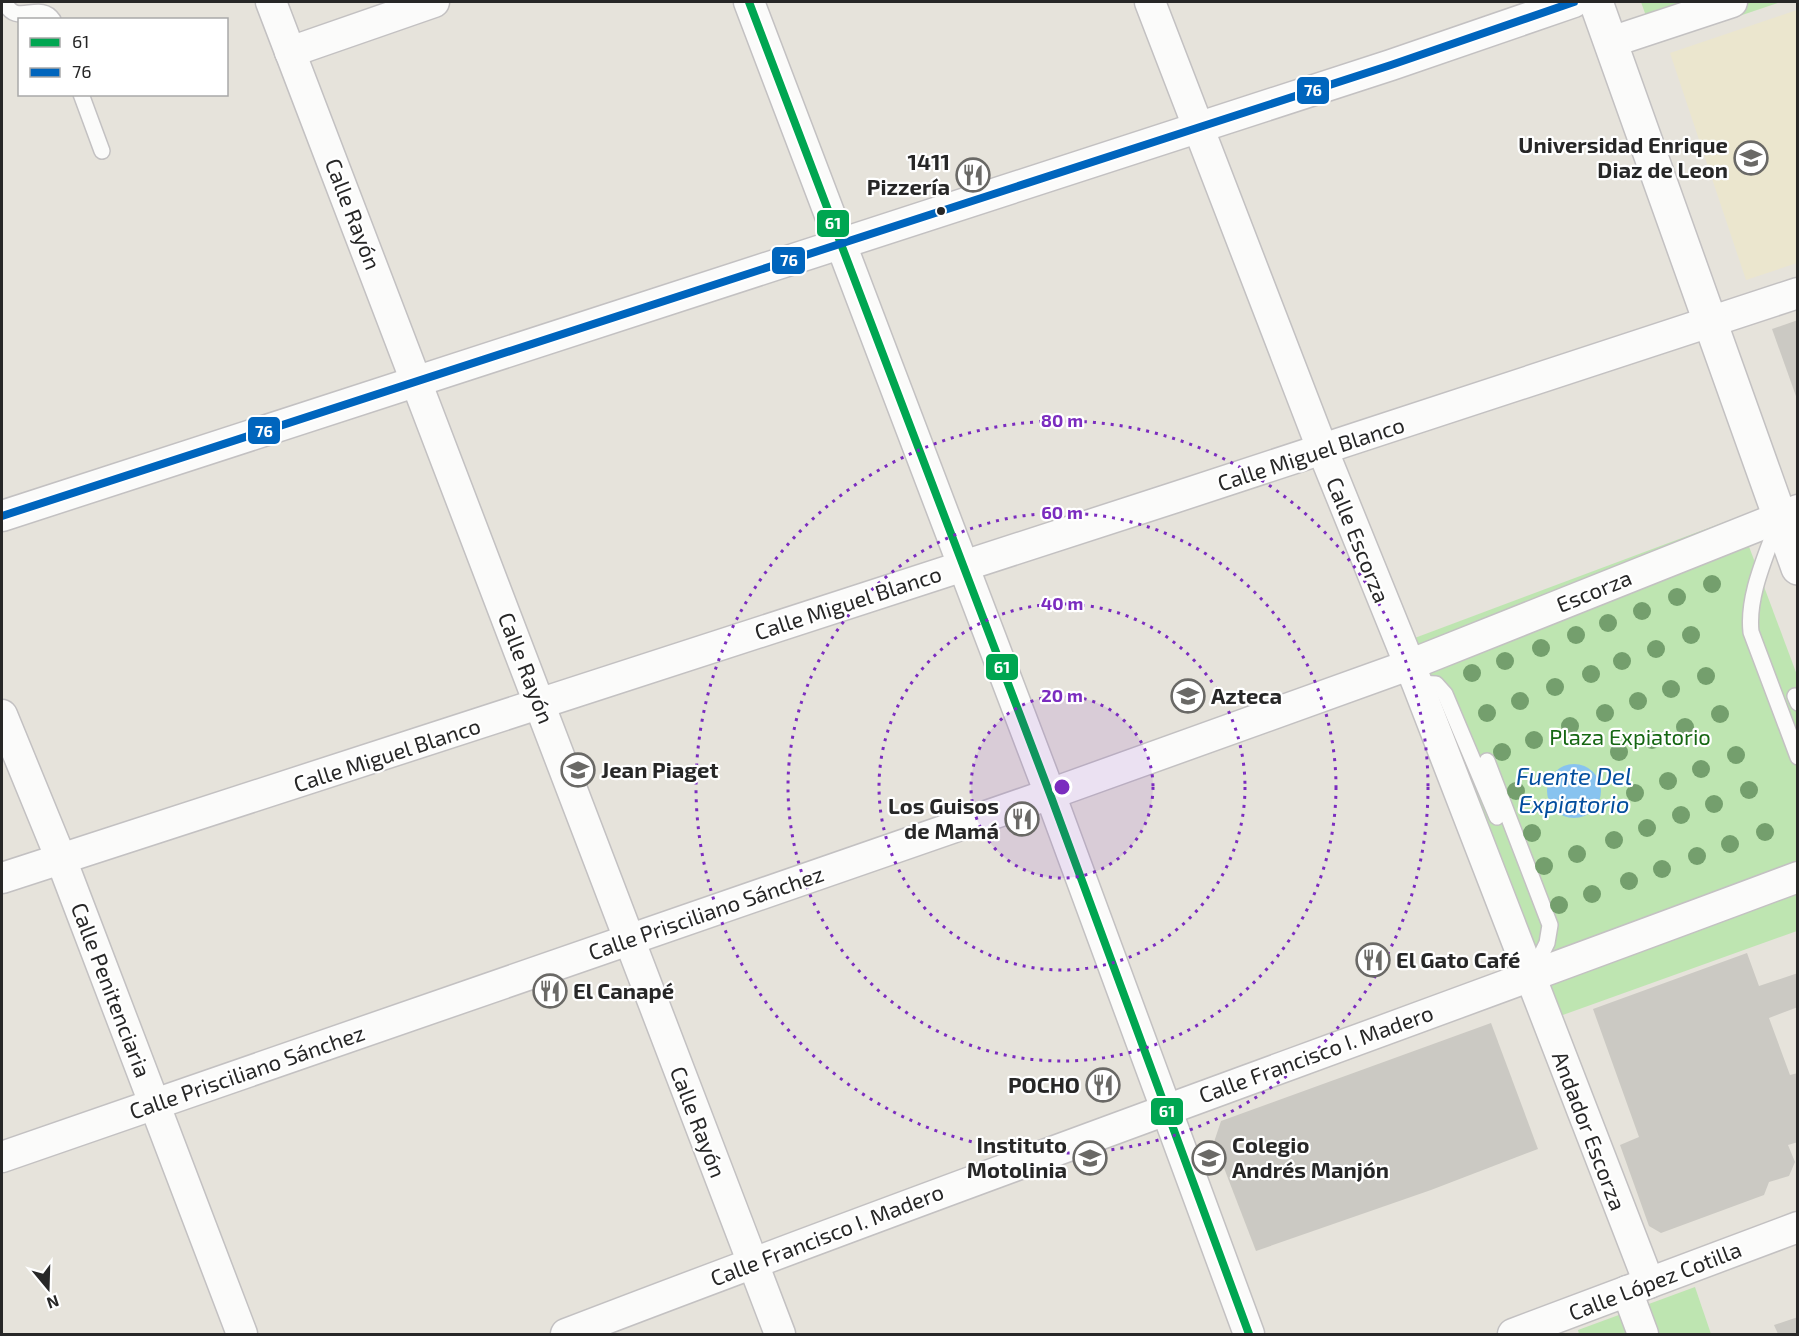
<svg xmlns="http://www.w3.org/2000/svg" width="1799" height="1336" font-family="'Exo 2',sans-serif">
<rect width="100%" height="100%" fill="#e6e3db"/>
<path fill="#ebe6ce" d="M1797,10v253l-51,17 -76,-227z"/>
<g fill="#bee5b1">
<path d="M1641,2h140l-125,42z"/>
<path d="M1738,517l59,158v256l-237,85 -148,-377z"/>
<path d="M1695,1287l16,47h-132l-1,-4z"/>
</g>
<circle fill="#88c3ef" cx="1574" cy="791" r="27"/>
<g fill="#cbc9c3">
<path d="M1798,320v79h-1l-25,-70z"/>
<path d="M1747,953l12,33 39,-13v34l-29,11 21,57 8,-2v69l-10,3 7,17 -6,14 -20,6 -5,13 -103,38 -12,-7 -29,-81 19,-8 -46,-128z"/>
<path d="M1491,1023l47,126 -107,41 -175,61 -42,-109 7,-21z"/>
<path d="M1798,1317v17h-20l-4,-9z"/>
</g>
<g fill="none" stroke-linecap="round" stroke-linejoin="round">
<defs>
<g id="lane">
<path d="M5,2c10,26 35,-2 48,18"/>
<path d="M81,94l21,57"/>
<path d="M1778,522c-12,34 -31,74 -27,110l47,125"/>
<path d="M1417,683l19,1 9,10 52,123"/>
<path d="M1795,696l3,7"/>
<path d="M1487,761l63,164 -3,18 -15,30"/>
</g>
<g id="street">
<path d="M271,2l509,1332"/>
<path d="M749,2l301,792 199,540"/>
<path d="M1150,2l173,449 94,232 232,600"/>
<path d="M1611,42l121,-40"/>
<path d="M290,52l144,-50"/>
<path d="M2,516l1389,-451 183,-63"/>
<path d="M2,715l59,144 181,475"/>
<path d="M2,878c599,-193 1198,-388 1796,-585"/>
<path d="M2,1157l1048,-363 359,-129 389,-155"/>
<path d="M1627,1291l16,43"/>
<path d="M566,1334c409,-157 821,-303 1232,-457"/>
<path d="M1513,1334l285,-107"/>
</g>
<path id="secondary" d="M1596,2l202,566"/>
</defs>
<use href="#lane" stroke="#c3c1c2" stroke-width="18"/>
<use href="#street" stroke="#c3c1c2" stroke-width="33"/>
<use href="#secondary" stroke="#c3c1c2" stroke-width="36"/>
<use href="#lane" stroke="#fbfbfa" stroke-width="15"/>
<use href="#street" stroke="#fbfbfa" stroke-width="30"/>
<use href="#secondary" stroke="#fbfbfa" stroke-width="33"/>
<defs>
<path id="bus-1" d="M749,2l301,792 199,540"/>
<path id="bus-2" d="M2,516l1389,-451 183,-63"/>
</defs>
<use href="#bus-1" stroke="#fff" stroke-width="12"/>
<use href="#bus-2" stroke="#fff" stroke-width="12"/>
<use href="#bus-1" stroke="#00a651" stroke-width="8"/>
<use href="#bus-2" stroke="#0065bd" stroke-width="8"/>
</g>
<g fill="#749f6d">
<circle cx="1712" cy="584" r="9"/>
<circle cx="1677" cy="597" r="9"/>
<circle cx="1642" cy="611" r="9"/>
<circle cx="1608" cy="623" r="9"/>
<circle cx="1576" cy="635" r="9"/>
<circle cx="1691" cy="635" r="9"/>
<circle cx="1541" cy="648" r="9"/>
<circle cx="1656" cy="649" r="9"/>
<circle cx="1505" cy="661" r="9"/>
<circle cx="1622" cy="661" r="9"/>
<circle cx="1472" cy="673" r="9"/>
<circle cx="1591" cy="674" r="9"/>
<circle cx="1706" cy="676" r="9"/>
<circle cx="1555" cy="687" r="9"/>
<circle cx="1671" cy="689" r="9"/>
<circle cx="1520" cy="701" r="9"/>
<circle cx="1638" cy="701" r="9"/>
<circle cx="1487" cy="713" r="9"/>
<circle cx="1605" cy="713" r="9"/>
<circle cx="1720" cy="714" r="9"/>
<circle cx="1570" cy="726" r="9"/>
<circle cx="1685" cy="727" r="9"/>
<circle cx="1534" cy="740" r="9"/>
<circle cx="1652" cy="740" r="9"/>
<circle cx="1502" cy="752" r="9"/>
<circle cx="1619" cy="752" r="9"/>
<circle cx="1736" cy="755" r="9"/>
<circle cx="1701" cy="769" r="9"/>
<circle cx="1668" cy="781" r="9"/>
<circle cx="1749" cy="790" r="9"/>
<circle cx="1516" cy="791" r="9"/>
<circle cx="1635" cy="793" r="9"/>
<circle cx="1714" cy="804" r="9"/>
<circle cx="1681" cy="815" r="9"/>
<circle cx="1647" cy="828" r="9"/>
<circle cx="1765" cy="832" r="9"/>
<circle cx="1532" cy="833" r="9"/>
<circle cx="1614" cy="840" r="9"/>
<circle cx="1730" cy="844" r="9"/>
<circle cx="1577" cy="854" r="9"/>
<circle cx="1697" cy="856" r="9"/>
<circle cx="1544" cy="866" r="9"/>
<circle cx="1662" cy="869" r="9"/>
<circle cx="1629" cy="881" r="9"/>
<circle cx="1592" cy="894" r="9"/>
<circle cx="1559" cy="905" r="9"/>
</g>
<circle cx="1062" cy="787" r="91" fill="#7b2cbf" fill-opacity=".12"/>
<g fill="none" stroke="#7b2cbf" stroke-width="3" stroke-dasharray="3 6">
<circle cx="1062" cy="787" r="91"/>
<circle cx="1062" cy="787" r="183"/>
<circle cx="1062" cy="787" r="274"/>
<circle cx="1062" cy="787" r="366"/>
</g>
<defs>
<symbol id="university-ring" viewBox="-11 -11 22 22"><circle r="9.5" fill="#fff" stroke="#6a6966" stroke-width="1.5"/><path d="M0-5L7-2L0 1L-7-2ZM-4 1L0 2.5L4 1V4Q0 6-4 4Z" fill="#6a6966"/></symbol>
<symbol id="restaurant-ring" viewBox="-11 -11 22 22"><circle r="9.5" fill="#fff" stroke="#6a6966" stroke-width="1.5"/><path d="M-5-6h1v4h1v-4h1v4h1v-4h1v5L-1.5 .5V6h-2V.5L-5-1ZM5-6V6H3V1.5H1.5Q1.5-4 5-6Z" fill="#6a6966"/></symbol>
<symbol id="school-ring" viewBox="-11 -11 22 22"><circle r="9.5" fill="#fff" stroke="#6a6966" stroke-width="1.5"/><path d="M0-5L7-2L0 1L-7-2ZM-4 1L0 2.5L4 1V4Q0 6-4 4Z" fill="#6a6966"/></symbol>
</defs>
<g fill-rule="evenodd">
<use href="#university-ring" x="1732" y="139" width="38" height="38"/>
<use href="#restaurant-ring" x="954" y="156" width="38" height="38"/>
<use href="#school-ring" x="1169" y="677" width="38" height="38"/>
<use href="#school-ring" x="559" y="751" width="38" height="38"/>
<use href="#restaurant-ring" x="1003" y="800" width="38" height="38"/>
<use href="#restaurant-ring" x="1354" y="941" width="38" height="38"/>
<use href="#restaurant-ring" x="531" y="972" width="38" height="38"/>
<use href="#restaurant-ring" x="1084" y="1066" width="38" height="38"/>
<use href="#university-ring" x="1071" y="1139" width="38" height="38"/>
<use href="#school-ring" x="1190" y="1139" width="38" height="38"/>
</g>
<circle fill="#272727" stroke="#fff" stroke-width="2" cx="941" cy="211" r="5"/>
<g text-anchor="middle" stroke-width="4.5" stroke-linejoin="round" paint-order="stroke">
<g font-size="22" font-weight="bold" fill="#272727" stroke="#fff" text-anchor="end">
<text x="1728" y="153">Universidad Enrique<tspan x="1728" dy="25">Diaz de Leon</tspan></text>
<text x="950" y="170">1411<tspan x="950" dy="25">Pizzería</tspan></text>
<text x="1211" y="704" text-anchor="start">Azteca</text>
<text x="601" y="778" text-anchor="start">Jean Piaget</text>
<text x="999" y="814">Los Guisos<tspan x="999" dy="25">de Mamá</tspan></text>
<text x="1396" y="968" text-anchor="start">El Gato Café</text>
<text x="573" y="999" text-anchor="start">El Canapé</text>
<text x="1080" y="1093">POCHO</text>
<text x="1067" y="1153">Instituto<tspan x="1067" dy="25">Motolinia</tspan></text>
<text x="1232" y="1153" text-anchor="start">Colegio<tspan x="1232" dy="25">Andrés Manjón</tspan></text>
</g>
<g font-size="22" fill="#272727" stroke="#fff">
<text transform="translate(353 214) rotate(69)" y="8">Calle Rayón</text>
<text transform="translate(1311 454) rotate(-18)" y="8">Calle Miguel Blanco</text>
<text transform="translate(1358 540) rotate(68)" y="8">Calle Escorza</text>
<text transform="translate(1594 591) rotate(-22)" y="8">Escorza</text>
<text transform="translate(848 603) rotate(-18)" y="8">Calle Miguel Blanco</text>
<text transform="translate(526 668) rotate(69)" y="8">Calle Rayón</text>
<text transform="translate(387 755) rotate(-18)" y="8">Calle Miguel Blanco</text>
<text transform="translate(706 913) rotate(-19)" y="8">Calle Prisciliano Sánchez</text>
<text transform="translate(111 990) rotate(69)" y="8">Calle Penitenciaria</text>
<text transform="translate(1316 1054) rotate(-20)" y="8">Calle Francisco I. Madero</text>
<text transform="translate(247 1072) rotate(-19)" y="8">Calle Prisciliano Sánchez</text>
<text transform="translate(698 1122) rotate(69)" y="8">Calle Rayón</text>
<text transform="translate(1589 1131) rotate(69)" y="8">Andador Escorza</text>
<text transform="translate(827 1235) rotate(-21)" y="8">Calle Francisco I. Madero</text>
<text transform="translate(1655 1281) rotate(-21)" y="8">Calle López Cotilla</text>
</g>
<g font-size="22" fill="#166713" stroke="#fff">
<text x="1630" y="745">Plaza Expiatorio</text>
</g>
<g font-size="24" font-style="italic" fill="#034e9e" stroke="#fff">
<text x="1574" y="785">Fuente Del<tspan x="1574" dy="28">Expiatorio</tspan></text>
</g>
</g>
<circle cx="1062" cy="787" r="9" fill="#7b2cbf" stroke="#fff" stroke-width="3"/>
<g font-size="18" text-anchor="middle" font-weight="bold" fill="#7b2cbf" stroke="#fff" stroke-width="4.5" stroke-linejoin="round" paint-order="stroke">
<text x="1062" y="427">80 m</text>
<text x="1062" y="519">60 m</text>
<text x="1062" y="610">40 m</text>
<text x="1062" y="702">20 m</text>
</g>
<g stroke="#fff" stroke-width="2">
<rect x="1296" y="76" width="34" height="29" rx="6" fill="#0065bd"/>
<rect x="816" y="209" width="34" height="29" rx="6" fill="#00a651"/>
<rect x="771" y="246" width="35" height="29" rx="6" fill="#0065bd"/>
<rect x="247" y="416" width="34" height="29" rx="6" fill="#0065bd"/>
<rect x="985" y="653" width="34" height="28" rx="6" fill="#00a651"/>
<rect x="1150" y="1097" width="34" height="29" rx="6" fill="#00a651"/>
</g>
<g font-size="16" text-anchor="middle" font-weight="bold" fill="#fff">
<text x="1313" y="96">76</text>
<text x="833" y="229">61</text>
<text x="789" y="266">76</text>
<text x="264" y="437">76</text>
<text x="1002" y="673">61</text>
<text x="1167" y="1117">61</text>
</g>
<rect width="1799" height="1336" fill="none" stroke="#272727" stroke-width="6"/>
<rect x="18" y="18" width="210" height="78" fill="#ffffff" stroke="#a9a9a9" stroke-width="1.5"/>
<rect x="30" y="38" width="30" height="9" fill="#00a651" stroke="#a9a9a9" stroke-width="1.5"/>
<text x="72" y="48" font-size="18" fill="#272727">61</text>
<rect x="30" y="68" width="30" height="9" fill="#0065bd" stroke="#a9a9a9" stroke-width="1.5"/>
<text x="72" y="78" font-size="18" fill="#272727">76</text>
<g transform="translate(48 1288) rotate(161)" stroke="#ffffff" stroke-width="4.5" paint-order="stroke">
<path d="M0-4.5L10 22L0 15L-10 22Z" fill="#272727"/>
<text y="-9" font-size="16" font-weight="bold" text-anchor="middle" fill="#272727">N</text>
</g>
</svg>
